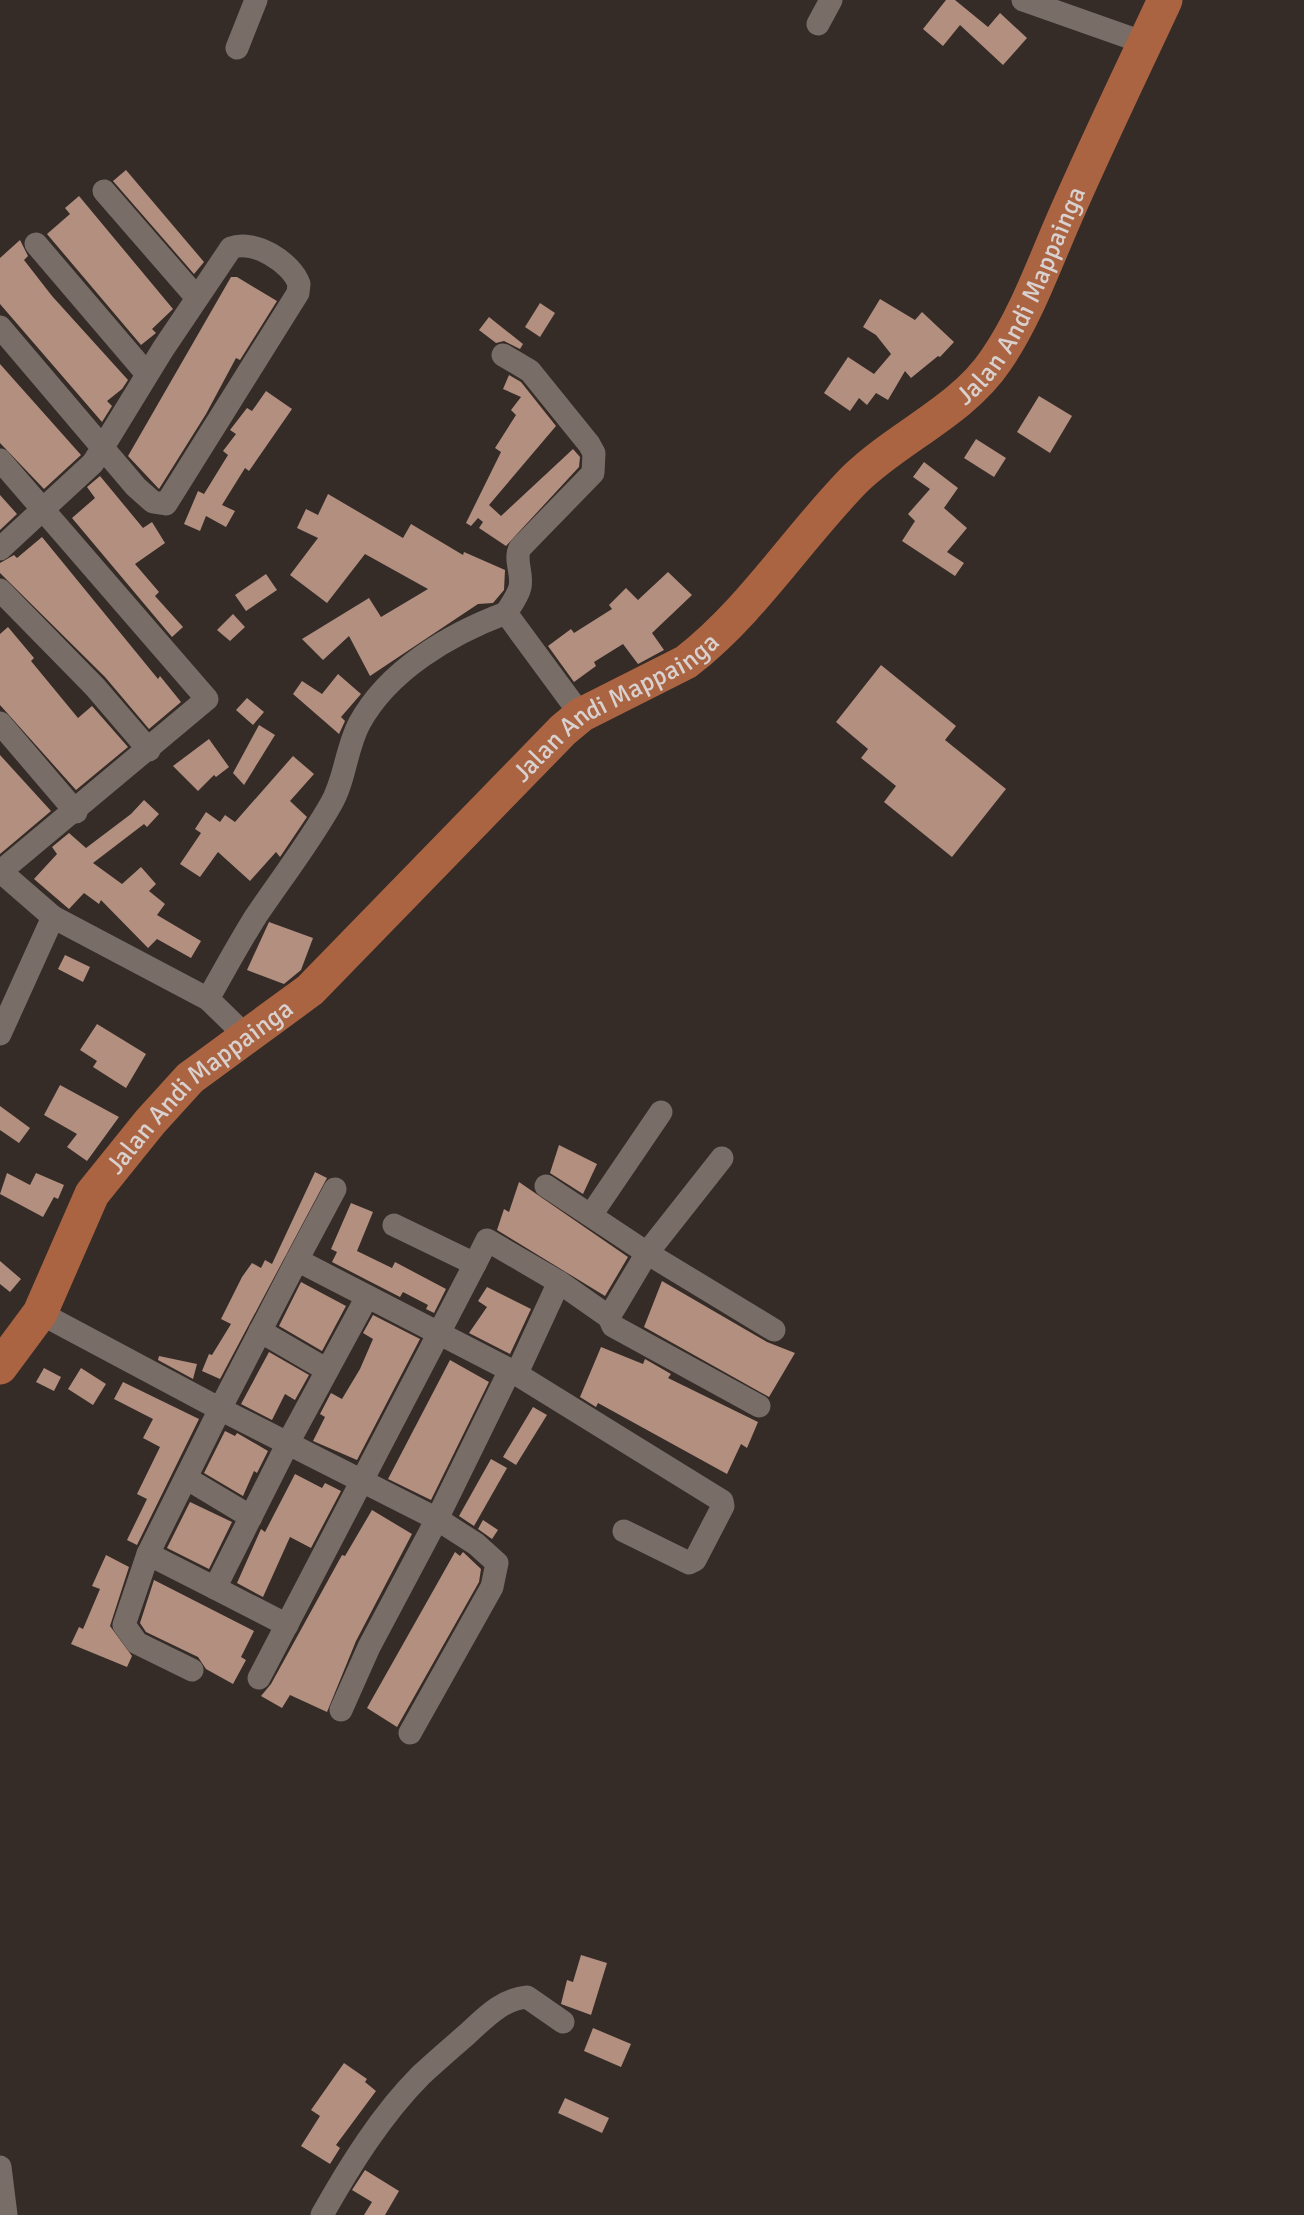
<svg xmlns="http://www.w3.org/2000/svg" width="1304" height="2215" font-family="Signika,sans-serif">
<rect width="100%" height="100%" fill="#352b27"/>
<g fill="#b38f80">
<path d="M946,0h9l33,27 12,-14 27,25 -24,27 -43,-40 -17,21 -20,-17z"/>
<path d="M126,170l78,92 -10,12 -81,-93z"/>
<path d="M79,196l94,113 -21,20 4,4 -15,12 -94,-111 23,-20 -5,-6z"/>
<path d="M20,240l8,16 -4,4 28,36 76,84 -6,9 -15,12 5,5 -10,16 -102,-118v-46z"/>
<path d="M231,277h6l40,24 -37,59 -4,-2 -30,56 -47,75 -31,-33z"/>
<path d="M880,299l35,21 7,-8 32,30 -14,15 -2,-1 -27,22 -6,-7 -17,29 -12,-7 -9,12 -8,-7 -9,13 -26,-18 24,-36 26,17 17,-20 -15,-19 -13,-8z"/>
<path d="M540,303l15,10 -15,24 -15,-10z"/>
<path d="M489,317l34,27 -3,5 -16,-8 -8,2 -17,-13z"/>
<path d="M0,364l81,91 -37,34 -44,-46z"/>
<path d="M509,375l12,7 35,44 -67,79 12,11 72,-67 7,8 -1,10 -73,79 -27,-18 4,-6 -5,-4 -7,8 -5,-3 35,-71 -6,-4 21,-33 -5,-5 10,-13 -18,-8z"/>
<path d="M266,391l26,18 -43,62 -4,-3 -23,37 13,6 -9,16 -20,-11 -6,15 -16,-7 14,-33 6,3 24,-39 -5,-4 13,-17 -6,-4 17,-22 5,3z"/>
<path d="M1039,396l33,20 -22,37 -33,-21z"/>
<path d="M976,439l30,19 -12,19 -30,-19z"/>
<path d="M924,462l34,26 -14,20 23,20 -20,24 17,11 -9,13 -53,-35 13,-20 -7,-7 22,-25 -17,-12z"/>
<path d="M100,476l43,52 9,-6 13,21 -30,21 24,28 -4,4 28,31 -11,10 -100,-119 23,-20 -8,-11z"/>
<path d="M328,494l75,44 8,-14 52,31 1,-3 41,18 -1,20 -11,13 -15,1 -108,72 -21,-40 -26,24 -21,-21 67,-41 12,19 47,-28 -63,-35 -38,49 -37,-28 28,-37 -21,-10 9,-19 12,6z"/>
<path d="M0,495l17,19 -17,16z"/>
<path d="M42,537l116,142 2,-3 21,26 -32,27 -44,-52 -105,-104v-10l14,-8 3,3z"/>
<path d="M668,572l24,23 -40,38 12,17 -26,14 -15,-20 -29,18 2,4 -22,16 -26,-36 23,-17 3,4 38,-24 -3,-4 17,-17 12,12z"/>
<path d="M266,574l11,16 -31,21 -11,-16z"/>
<path d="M233,614l12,13 -15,14 -13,-11z"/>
<path d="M8,627l26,31 -3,3 47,57 14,-12 36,41 -52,43 -76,-85v-71z"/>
<path d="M881,665l75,61 -11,14 61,49 -54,68 -68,-55 12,-16 -35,-28 7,-9 -32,-27z"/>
<path d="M338,674l23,20 -20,23 4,4 -6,13 -46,-40 9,-13 20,13z"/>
<path d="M247,698l17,14 -11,13 -17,-15z"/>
<path d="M259,725l16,10 -31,50 -11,-12z"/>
<path d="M209,739l20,28 -13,10 -2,-2 -16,16 -25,-25z"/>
<path d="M0,755l51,56 -51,43z"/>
<path d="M293,756l21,18 -24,27 17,16 -27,40 -4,-5 -26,29 -32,-29 -18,25 -20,-13 21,-31 -6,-4 11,-17 14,10 5,-7 10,7z"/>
<path d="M144,800l15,14 -12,13 -3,-3 -51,39 29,21 19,-17 15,17 -7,7 16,13 -8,11 44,26 -10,17 -34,-19 -9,9 -47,-48 -2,4 -15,-11 -15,16 -35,-30 23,-25 -5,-7 17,-14 17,15 45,-34z"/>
<path d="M269,922l44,16 -12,32 -17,14 -37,-14z"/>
<path d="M65,955l25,12 -7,15 -25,-13z"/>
<path d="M97,1024l49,30 -20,34 -33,-21 4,-6 -17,-11z"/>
<path d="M60,1085l59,32 -32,44 -20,-14 10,-13 -33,-19z"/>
<path d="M0,1106l30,22 -11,15 -19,-13z"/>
<path d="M559,1145l38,19 -14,30 -33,-21z"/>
<path d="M315,1172l12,6 -107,201 -18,-8 7,-17 3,1 19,-31 -10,-5 21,-42 10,-14 9,5 4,-8 7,4z"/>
<path d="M7,1173l23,12 6,-12 28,12 -6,14 -4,-2 -11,20 -43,-23z"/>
<path d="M519,1182l109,75 -23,39 -108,-66 7,-21 5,3z"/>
<path d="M351,1203l22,9 -16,39 35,17 3,-6 51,27 -12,24 -8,-4 2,-4 -25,-13 -3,5 -68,-35 5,-10 -6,-3z"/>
<path d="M0,1261l21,18 -11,13 -10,-8z"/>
<path d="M662,1281l105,61 28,11 -26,44 -125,-70z"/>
<path d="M301,1282l45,24 -24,45 -43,-25z"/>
<path d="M487,1287l44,22 -21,45 -41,-21 18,-26 -9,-6z"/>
<path d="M373,1315l47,24 -63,121 -44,-19 12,-24 -5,-3 11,-21 11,6 18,-30 13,-30 -10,-6z"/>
<path d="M601,1347l42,17 2,-5 26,15 -3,4 90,44 -11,26 -6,-4 -14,30 -129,-71 -2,4 -16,-10z"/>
<path d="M269,1352l40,23 -14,25 -10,-6 -13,26 -31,-16z"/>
<path d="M159,1356l38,8 -4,15 -35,-19z"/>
<path d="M450,1360l39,22 -58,118 -43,-21z"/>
<path d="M44,1368l17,9 -7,14 -18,-9z"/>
<path d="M81,1368l25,16 -13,21 -25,-16z"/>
<path d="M123,1382l76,37 -62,126 -10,-5 20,-41 -10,-5 23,-47 -17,-9 10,-19 -39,-20z"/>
<path d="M533,1407l14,8 -31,50 -13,-8z"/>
<path d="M225,1431l10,5 2,-3 31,18 -11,22 -3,-2 -11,25 -39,-23z"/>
<path d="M491,1459l16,9 -33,58 -15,-10z"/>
<path d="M295,1474l27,14 3,-5 16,8 -30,57 -21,-11 -27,60 -26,-14 24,-54 4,3z"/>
<path d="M190,1502l42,20 -23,47 -42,-21z"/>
<path d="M372,1510l40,24 -56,107 -29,71 -37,-17 -8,13 -21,-12 10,-12 71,-129 3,1z"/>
<path d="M483,1520l15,10 -6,9 -14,-10z"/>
<path d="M455,1552l5,4 3,-4 18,17 -2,13 -82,145 -30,-19z"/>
<path d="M106,1555l23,12 -19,59 22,30 -5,11 -56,-23 8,-17 4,2 17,-40 -8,-3z"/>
<path d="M154,1580l100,51 -13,26 5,3 -13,24 -27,-15 -8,-12 -52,-25 -6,-9z"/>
<path d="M581,1955l26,8 -16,52 -30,-11 6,-24 6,2z"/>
<path d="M593,2028l38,16 -10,23 -37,-16z"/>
<path d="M344,2063l23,16 -2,3 11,9 -40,54 4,3 -10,16 -29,-18 19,-30 -9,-6z"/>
<path d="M565,2098l44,20 -7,15 -44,-20z"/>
<path d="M365,2170l34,21 -14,24h-21l8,-13 -20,-12z"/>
</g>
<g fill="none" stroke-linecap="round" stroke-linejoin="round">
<g stroke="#796d68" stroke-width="23">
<path d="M1023,0l122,43"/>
<path d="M818,24l13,-24"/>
<path d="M237,48l19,-48"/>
<path d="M104,191l93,107"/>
<path d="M36,244l111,130"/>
<path d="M0,327l136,160 17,15 13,2 132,-211 1,-9c-8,-22 -45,-45 -68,-36l-68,101 -60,98 -10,16 -93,86"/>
<path d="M503,355l27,16 59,73 5,9 -1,20 -73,75c-6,12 3,25 0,39 -2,9 -9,18 -14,26"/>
<path d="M0,460l207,239 -207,173"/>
<path d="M0,590l95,97 54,63"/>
<path d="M0,723l76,89"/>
<path d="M0,871l53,46 155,82 39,38"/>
<path d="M208,999c16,-28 31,-56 48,-83 25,-37 53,-73 75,-112 14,-24 15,-55 28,-80 29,-54 91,-90 147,-111l75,102"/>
<path d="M0,1034l53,-117"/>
<path d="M546,1186l101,67 127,77"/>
<path d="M591,1215l70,-103"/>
<path d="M297,1260l38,-71"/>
<path d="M475,1264l12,-24 72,42 -42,91"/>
<path d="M559,1282l50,35 4,9 146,80"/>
<path d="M40,1313l180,96 77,-149 213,110 -73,149 -68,128 -28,63"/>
<path d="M609,1317l38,-64 75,-95"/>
<path d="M260,1331l67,39"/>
<path d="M510,1370l212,131 1,5 -28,54 -6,3 -65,-32"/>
<path d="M186,1478l65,39"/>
<path d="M148,1554l67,34 74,-147 78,-144"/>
<path d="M215,1588l72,37"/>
<path d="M192,1670l-55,-27 -13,-18 24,-71 72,-145 217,110 39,25 21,19 -5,24 -82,146"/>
<path d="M259,1678l216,-414 -81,-39"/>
<path d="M0,2167l6,48"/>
<path d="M322,2215c27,-48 59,-100 99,-140 14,-13 29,-26 44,-39 18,-16 36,-37 62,-39l36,25"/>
</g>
<path stroke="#ab6442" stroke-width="35" id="s1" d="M0,1367l40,-54 52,-119 58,-72 40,-44 120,-88 253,-260 18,-15 105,-53c66,-51 111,-124 169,-183 43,-42 107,-68 141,-119 30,-43 50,-101 71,-148 31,-71 65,-141 98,-212"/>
</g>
<g text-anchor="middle" stroke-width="7" stroke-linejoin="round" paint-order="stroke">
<g font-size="26" fill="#d8d1cf" stroke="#352b27">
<text dy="9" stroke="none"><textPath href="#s1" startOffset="1505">Jalan Andi Mappainga</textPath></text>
<text dy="9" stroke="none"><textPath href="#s1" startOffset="917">Jalan Andi Mappainga</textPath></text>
<text dy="9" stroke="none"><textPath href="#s1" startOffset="350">Jalan Andi Mappainga</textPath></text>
</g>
</g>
</svg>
